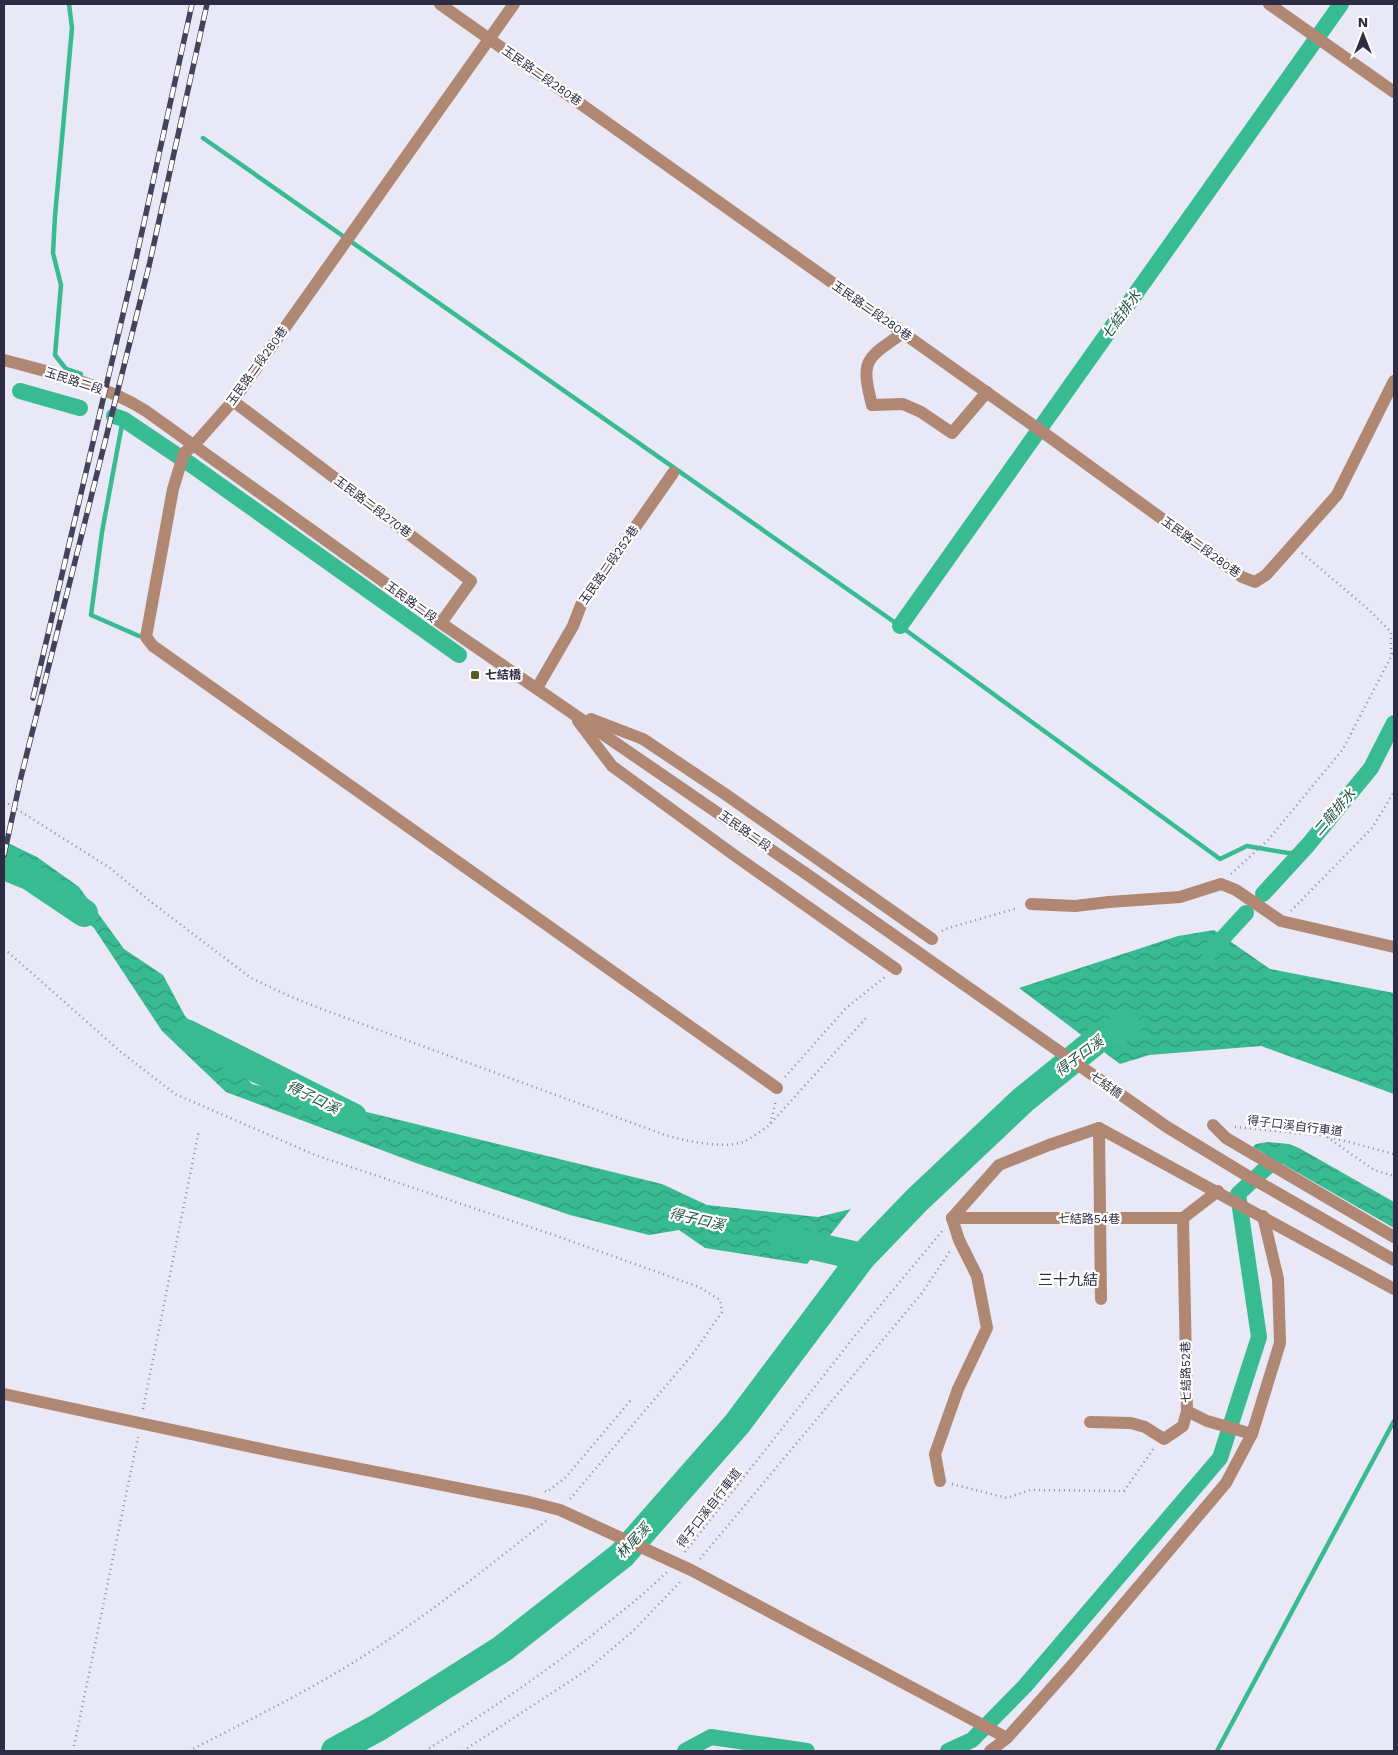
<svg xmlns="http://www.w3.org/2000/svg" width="1398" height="1755" font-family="'Work Sans','Noto Sans TC',sans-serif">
<defs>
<pattern id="water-waves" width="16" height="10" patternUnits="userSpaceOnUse" patternTransform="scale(1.25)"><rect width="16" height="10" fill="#38bb91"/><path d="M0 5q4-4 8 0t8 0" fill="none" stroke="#309878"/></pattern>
</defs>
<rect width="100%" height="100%" fill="#e8e8f6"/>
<g fill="url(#water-waves)">
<path d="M4,841l33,16 42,30 45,62 39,26 22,41 67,68 410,100 45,21 111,12 33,-8 -44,55 -102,-16 -26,-18 -30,5 -79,-20 -154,-52 -190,-71 -64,-61 -68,-103 -75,-65 -15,-2z"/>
<path d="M1214,930l56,39 124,24v101l-133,-48 -112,9 -29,9 -101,-76 159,-52z"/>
<path d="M1268,1142l21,2 10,4 95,54v26l-141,-81 3,-3z"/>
</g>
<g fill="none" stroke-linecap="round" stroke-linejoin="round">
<g stroke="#38bb91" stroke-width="4.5">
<path d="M69,4l3,24 -17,188 -2,37 8,32 -6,70 11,14 15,5"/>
<path d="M203,138l697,488 320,233 27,-13 41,7h13"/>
<path d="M123,419l-21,113 -11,83 48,21"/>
<path d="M1217,1751l177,-330"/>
</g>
<g stroke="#38bb91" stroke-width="16">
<path d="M20,391l60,17"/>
<path d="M114,416l9,3 70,47 266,189"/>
<path d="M900,626l441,-622"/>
<path d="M1263,894l45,-49 63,-77 23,-45"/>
<path d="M1210,952l36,-39"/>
<path d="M685,1751l26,-14 96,14"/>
<path d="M948,1751l24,-11 53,-54 195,-228 39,-121 -21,-143 43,-40"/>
</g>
<g stroke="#38bb91" stroke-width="28">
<path d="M4,866l25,10 55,37"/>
<path d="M186,1033l167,84"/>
<path d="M783,1239l79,18"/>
<path d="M335,1751l44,-24 123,-78 120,-94 115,-131 125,-167 55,-57 106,-100 74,-60 30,-14"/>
</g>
<g stroke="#8c8b9f" stroke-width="2.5" stroke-dasharray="1 4" stroke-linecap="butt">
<path d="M1302,553l66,56 23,23v23"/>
<path d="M4,801l106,67 41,34 100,76 38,18 38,15 338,124c20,6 59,14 78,7 9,-4 19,-12 27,-17l6,-25"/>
<path d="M1231,874l37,-34 75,-91 51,-98"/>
<path d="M1291,911l81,-83 22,-36"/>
<path d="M942,931l3,-2 73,-21"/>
<path d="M8,952l113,100 54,42 140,61 239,80 145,52 21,13 2,12 -30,43 -122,144"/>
<path d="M785,1077l61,-69 39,-31"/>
<path d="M771,1123l95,-105"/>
<path d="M1235,1127l91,9 68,18"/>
<path d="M1327,1137l47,33 20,6"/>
<path d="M143,1409l56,-279"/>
<path d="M952,1484l55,14 23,-8 94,1 30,-43"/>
<path d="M545,1491l2,1 19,-15 65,-77"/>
<path d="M685,1552l169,-215 89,-107"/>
<path d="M700,1559l222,-266 28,-42"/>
<path d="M73,1751l65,-314"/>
<path d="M189,1751c66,-34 134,-67 196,-109 55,-37 108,-79 161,-121"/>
<path d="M425,1751c62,-39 123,-80 181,-127 21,-16 41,-33 61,-52"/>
<path d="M463,1751l124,-81 45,-38 50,-52"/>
</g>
<g stroke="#b08773" stroke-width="12">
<path d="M440,4l604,429 198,144 13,5 11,-7 71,-80 57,-114"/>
<path d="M514,4l-281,397 -39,44 -10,8 -11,36 -27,148 7,9 624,442"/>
<path d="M1269,4l125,88"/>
<path d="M903,333c-37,26 -43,26 -31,72l31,-1 18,8 31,21 35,-41"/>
<path d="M4,360c48,13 99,24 142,51l295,212 364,250"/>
<path d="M233,401l238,180 -30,42"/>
<path d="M537,688l36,-62 8,-21 92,-132"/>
<path d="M591,719l52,20 82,55 207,145"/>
<path d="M578,721l34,45 122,89 162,114"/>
<path d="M1031,904l44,2 34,-4 71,-5 41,-13 15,6 45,31 113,26"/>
<path d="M1213,1125l13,13 168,99"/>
<path d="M1099,1128l2,171"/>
<path d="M952,1218l47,-53 50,-20 50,-17 295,161"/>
<path d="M952,1218h231l35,-27"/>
<path d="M4,1394l276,59 249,49 31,8 131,60 316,168"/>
<path d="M1187,1411l20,10 45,13"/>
<path d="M1090,1422l41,1 14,4 19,12 19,-13 4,-15 -4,-193"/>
<path d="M940,1481l-5,-27 23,-65 29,-61 -10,-52 -18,-36 -7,-22"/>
<path d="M990,1751l17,-13 66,-74 153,-181 26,-49 28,-91 -2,-64 -15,-63"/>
</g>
<defs>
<g id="rail">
<path d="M33,698l103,-439 56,-255"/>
<path d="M4,855l17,-78 128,-511 58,-262"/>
</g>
</defs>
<use href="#rail" stroke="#44425a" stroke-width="5.5"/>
<use href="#rail" stroke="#fff" stroke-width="4" stroke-dasharray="11" stroke-linecap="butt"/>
<path stroke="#b08773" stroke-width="12" d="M805,873l362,254 79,48 148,85"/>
</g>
<rect fill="#5b5a27" stroke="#fff" stroke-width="2" x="470" y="670" width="10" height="10" rx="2.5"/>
<g text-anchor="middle" stroke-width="4.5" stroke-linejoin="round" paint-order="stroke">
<g font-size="12" fill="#2e2c45" stroke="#fff">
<text transform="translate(542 76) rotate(35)" y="4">玉民路二段280巷</text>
<text transform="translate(872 311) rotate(35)" y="4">玉民路二段280巷</text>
<text transform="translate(257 366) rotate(-54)" y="4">玉民路二段280巷</text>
<text transform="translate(74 381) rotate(18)" y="4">玉民路二段</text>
<text transform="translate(373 507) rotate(37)" y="4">玉民路二段270巷</text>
<text transform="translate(1201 547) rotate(36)" y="4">玉民路二段280巷</text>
<text transform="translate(609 565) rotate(-55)" y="4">玉民路二段252巷</text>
<text transform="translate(411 602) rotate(36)" y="4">玉民路二段</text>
<text transform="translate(745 831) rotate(35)" y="4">玉民路二段</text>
<text transform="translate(1106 1085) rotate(35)" y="4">七結橋</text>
<text transform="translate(1295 1126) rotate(7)" y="4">得子口溪自行車道</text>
<text x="1089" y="1223">七結路54巷</text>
<text transform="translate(1186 1372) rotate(-91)" y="4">七結路52巷</text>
<text transform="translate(709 1508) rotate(-52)" y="4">得子口溪自行車道</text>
</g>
<g font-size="12" font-weight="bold" fill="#2e2c45" stroke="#fff" text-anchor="start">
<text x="485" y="679">七結橋</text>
</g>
<g font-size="14" font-style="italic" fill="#205341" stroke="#fff">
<text transform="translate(1121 315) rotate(-55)" y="5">七結排水</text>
<text transform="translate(1334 812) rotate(-49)" y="5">二龍排水</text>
<text transform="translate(1079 1056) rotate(-37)" y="5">得子口溪</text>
<text transform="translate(313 1097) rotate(26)" y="5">得子口溪</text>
<text transform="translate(697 1219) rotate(13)" y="5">得子口溪</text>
<text transform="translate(633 1541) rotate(-47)" y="5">林尾溪</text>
</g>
<g font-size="15" fill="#2e2c45" stroke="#fff">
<text x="1068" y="1285">三十九結</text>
</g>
</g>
<rect width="1398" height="1755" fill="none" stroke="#2e2c45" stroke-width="10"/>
<g transform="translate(1363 35)" stroke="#ffffff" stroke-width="4" paint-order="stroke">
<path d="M0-4L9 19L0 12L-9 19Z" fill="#2e2c45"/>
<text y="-8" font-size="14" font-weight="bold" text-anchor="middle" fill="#2e2c45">N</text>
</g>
</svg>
